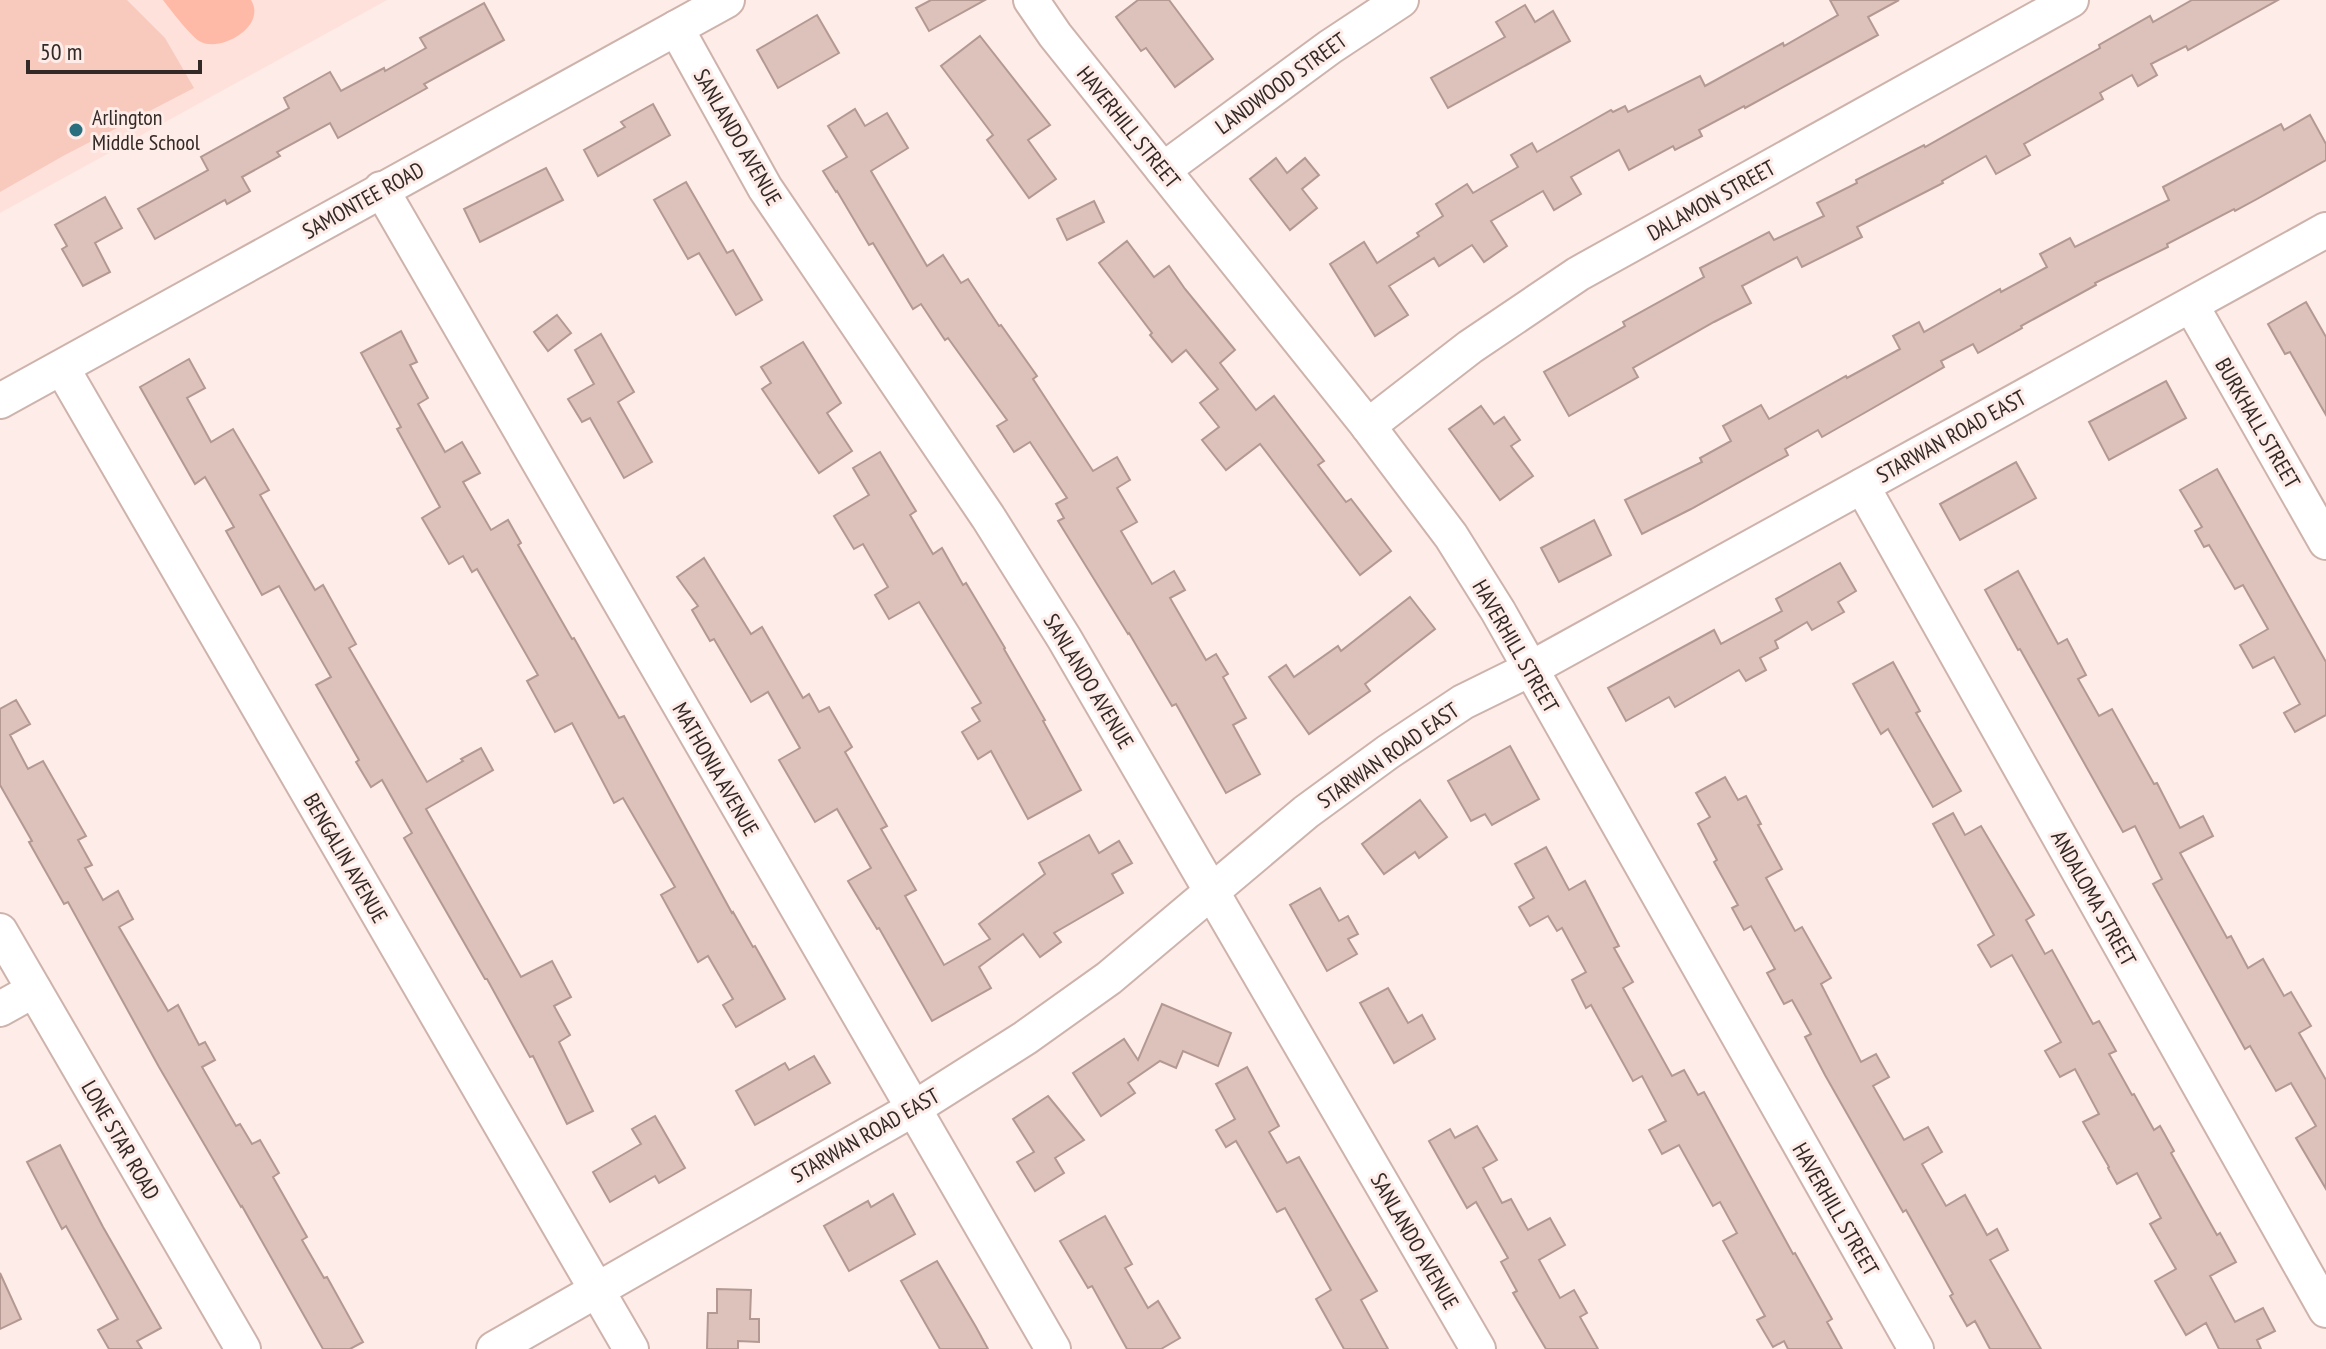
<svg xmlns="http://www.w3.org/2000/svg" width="2326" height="1349" font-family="'PT Sans Narrow',sans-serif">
<rect width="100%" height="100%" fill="#fdece8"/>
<path fill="#fee1da" d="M0,0h387l-387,213z"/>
<path fill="#f8cabe" d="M0,0h127l38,38 29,50 -131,68 -63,36z"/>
<path fill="#ffb9a7" d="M163,0h88c16,26 -29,52 -50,42 -9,-4 -31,-33 -38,-42z"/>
<g fill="#ddc2bb" stroke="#b39992" stroke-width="2">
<path d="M931,0h54l-56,31 -13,-23z"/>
<path d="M1138,0h31l44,59 -38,28 -29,-39 -5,3 -25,-34z"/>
<path d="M1830,0h69l-31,17 10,18 -133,73 -1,-2 -45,24 3,6 -27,14 -2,-4 -44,24 -10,-20 -48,27 10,17 -27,16 -11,-19 -52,30 16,25 -23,16 -12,-17 -33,21 -5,-8 -45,28 19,29 -33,21 -45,-72 34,-22 13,21 42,-27 -2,-3 26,-17 -7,-12 31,-20 6,9 45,-26 -7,-12 21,-12 5,9 74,-42 2,2 12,-6 3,6 72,-36 5,10 78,-43 1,3 54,-31z"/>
<path d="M2192,0h86l-90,50 -2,-4 -35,18 6,11 -19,11 -6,-11 -32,18 3,6 -79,45 6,11 -34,19 -10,-18 -44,25 1,2 -86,44 5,10 -60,30 -5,-10 -55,29 9,17 -37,19 -81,46 5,9 -69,39 -25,-44 81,-46 -2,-4 81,-45 -4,-9 69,-36 5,8 50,-24 -7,-13 40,-20 -1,-3 68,-35 1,2 175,-99 -1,-3 51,-29 3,6z"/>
<path d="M484,3l20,37 -80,44 3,4 -89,50 -8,-15 -53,29 3,4 -38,21 8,14 -23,13 -2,-4 -70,39 -17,-30 70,-39 -7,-13 88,-49 -5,-10 46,-26 11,19 43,-23 1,3 41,-23 -6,-10z"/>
<path d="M1525,5l10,17 18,-11 17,30 -122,67 -17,-30 74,-41 -9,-15z"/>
<path d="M817,15l22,38 -61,35 -21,-38z"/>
<path d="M980,36l70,89 -22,15 28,39 -27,19 -42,-58 6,-5 -52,-69z"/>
<path d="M653,104l17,31 -72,41 -14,-26 41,-23 -4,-5z"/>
<path d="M855,109l10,17 22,-13 21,35 -37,23 56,95 16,-11 18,28 7,-4 31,47 2,-1 36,51 -4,3 60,92 24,-14 13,23 -13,8 20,34 -16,9 31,53 22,-13 11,19 -15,8 36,62 10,-6 12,20 -5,3 23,41 -13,7 27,49 -34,19 -50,-89 -4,2 -43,-73 -1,1 -70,-113 6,-3 -8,-14 11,-6 -37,-56 -16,10 -17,-26 10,-6 -59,-82 -3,2 -24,-36 -8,5 -40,-66 -4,2 -32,-54 -1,1 -13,-21 24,-14 -19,-31z"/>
<path d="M2310,115l16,29v16l-69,39 -22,12 -1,-2 -67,35 1,3 -73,36 1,2 -75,41 1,2 -44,25 -5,-9 -32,17 3,6 -78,45 -44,25 -4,-7 -33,19 3,6 -97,54 -49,25 -17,-34 77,-38 -2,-4 31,-17 -8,-15 38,-21 8,14 77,-43 1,2 53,-29 -7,-13 26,-14 5,10 76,-43 1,3 46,-25 -7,-13 30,-16 5,9 94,-47 -6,-13 118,-63 3,6z"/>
<path d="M1276,158l11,15 18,-15 14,17 -17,14 15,19 -27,22 -40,-51z"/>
<path d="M546,168l17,32 -83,42 -16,-33z"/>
<path d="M686,182l41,71 6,-3 29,50 -26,15 -37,-62 -11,6 -34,-59z"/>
<path d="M105,197l17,31 -27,15 15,29 -27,14 -21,-37 5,-3 -12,-21z"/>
<path d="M1094,201l10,21 -37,18 -10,-21z"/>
<path d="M1127,241l27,36 15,-11 16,23 50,61 -15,13 36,47 18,-14 50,65 -6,4 28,37 5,-3 40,52 -31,24 -100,-131 -34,26 -24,-30 17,-13 -19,-24 18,-14 -32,-39 -14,12 -22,-27 2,-2 -53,-70z"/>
<path d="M2306,302l20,35v78l-36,-63 -5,2 -17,-30z"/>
<path d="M557,315l14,18 -23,18 -14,-19z"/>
<path d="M401,331l16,31 -7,3 18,33 -10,6 27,48 17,-10 18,31 -17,9 28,48 17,-10 13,23 -3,2 54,94 2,-1 45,80 5,-2 108,197 1,-1 20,35 2,-1 30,53 -49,28 -13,-22 10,-6 -25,-43 -10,6 -37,-67 14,-8 -52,-89 -9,5 -42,-80 -17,9 -28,-51 11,-6 -61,-106 -5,3 -9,-16 -14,8 -27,-46 18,-11 -43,-78 4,-2 -40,-74z"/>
<path d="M601,334l33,58 -16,10 34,60 -28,16 -34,-60 -8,4 -14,-23 26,-15 -19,-34z"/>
<path d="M803,342l38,61 -14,10 25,38 -33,22 -57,-84 9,-6 -10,-16z"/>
<path d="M189,359l16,29 -18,10 24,44 22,-13 36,61 -9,5 55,95 8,-5 33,59 -7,4 78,134 36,-21 -2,-2 20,-11 12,22 -67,39 95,168 31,-16 19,36 -17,9 16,29 -11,7 34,69 -26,13 -34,-68 -3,1 -43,-78h-2l-81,-141 8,-5 -30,-53 -11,7 -15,-25 3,-2 -43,-75 15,-8 -52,-91 -17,9 -36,-64 8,-4 -29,-50 -10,7 -55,-97z"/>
<path d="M2166,381l20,37 -77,42 -20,-38z"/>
<path d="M1481,406l13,18 10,-7 16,23 -9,6 22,30 -33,24 -51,-71z"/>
<path d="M880,452l36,59 -6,4 23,39 9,-6 21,37 3,-2 39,65 -1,1 41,71 -2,1 38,69 -53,29 -37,-68 -13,8 -16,-27 18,-11 -8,-13 9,-5 -62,-101 -30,17 -14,-24 13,-8 -25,-43 -9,5 -20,-33 35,-21 -16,-27z"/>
<path d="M2016,462l20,36 -76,42 -20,-36z"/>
<path d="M2217,469l109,193v53l-31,17 -11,-19 16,-9 -26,-47 -21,11 -13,-23 28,-16 -25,-44 -8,4 -26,-44 -5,2 -9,-16 7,-4 -22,-37z"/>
<path d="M1594,520l17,35 -52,27 -18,-34z"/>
<path d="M704,558l47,76 11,-7 41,71 6,-4 10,18 10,-5 23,40 -7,5 42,74 -6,3 35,61 -11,6 39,69 46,-26 -11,-15 66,-50 -6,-11 50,-28 10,18 20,-12 13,22 -20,11 11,19 -69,40 7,9 -21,15 -17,-23 -44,33 12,21 -59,33 -53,-93 -2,1 -29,-48 23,-13 -34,-59 -22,13 -36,-62 21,-12 -32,-56 -17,10 -37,-63 -4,2 -18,-31 6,-4 -21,-29z"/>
<path d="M1840,563l16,28 -18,11 6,10 -32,18 -5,-8 -32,19 3,7 -18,10 6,12 -20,11 -7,-11 -64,37 -6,-10 -43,24 -18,-33 106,-58 7,14 61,-33 -6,-12z"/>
<path d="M2018,571l40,73 9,-5 19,36 -8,4 21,37 13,-7 42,75 3,-1 23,45 23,-12 10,20 -33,17 47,85 4,-2 17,32 15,-9 21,37 7,-4 20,34 -12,7 27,47v109l-30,-51 20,-12 -25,-43 -15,8 -26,-45 -5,3 -92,-165 9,-5 -27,-53 -12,6 -103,-183 -2,1 -33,-60z"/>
<path d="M1410,597l25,32 -70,55 5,7 -61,43 -40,-57 17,-12 8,12 44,-31 3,5z"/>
<path d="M1893,662l27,49 -4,2 45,78 -28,16 -45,-78 -7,5 -28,-50z"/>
<path d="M16,700l14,24 -20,11 18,34 15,-8 43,75 -8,4 14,25 -7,3 18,32 15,-9 15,28 -14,8 49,84 10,-6 21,40 6,-3 10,18 -13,7 34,59 4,-2 12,20 8,-4 19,33 -6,4 34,60 -5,3 22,38 3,-1 36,65 -13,7h-27l-81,-143 -1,1 -82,-140 -91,-165 -4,2 -35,-62 3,-1 -32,-56v-76z"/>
<path d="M1510,746l29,53 -47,26 -7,-11 -14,7 -23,-40z"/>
<path d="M1725,777l13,23 8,-4 15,28 -3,1 24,44 -16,9 29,53 7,-4 29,51 -10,6 40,78 15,-8 13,23 -16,9 31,54 24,-13 14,25 -20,12 24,42 19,-11 22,40 10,-6 11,21 -18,10 51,89h-51l-15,-28 -8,5 -17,-30 3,-2 -47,-84 -3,2 -78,-137 -20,-38 6,-3 -19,-34 -8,4 -17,-31 8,-4 -24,-43 -7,4 -12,-22 6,-3 -24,-43 3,-2 -19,-36 12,-7 -14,-24z"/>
<path d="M1420,800l27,37 -28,21 -4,-6 -31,22 -22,-30z"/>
<path d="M1953,813l12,22 16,-9 53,89 -8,5 19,34 7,-4 41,74 6,-3 17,30 -7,3 23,41 2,-1 20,36 6,-4 14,25 -3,2 46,82 3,-2 16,29 -26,14 25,46 28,-14 12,23 -18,9 4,9h-42l-13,-26 -20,12 -31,-54 21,-12 -26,-45 11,-6 -24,-45 -20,11 -9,-16 1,-1 -26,-45 16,-8 -24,-45 -15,8 -15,-26 16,-9 -49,-87 -21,12 -13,-22 16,-10 -61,-111z"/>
<path d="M1546,847l23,43 16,-9 34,65 -5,2 19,34 -10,6 49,88 12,-6 14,25 6,-3 89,162 2,-1 37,66 -5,3 15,27h-54l-4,-8 -11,6 -16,-27 8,-4 -42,-75 14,-8 -17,-31 -7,4 -34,-61 -17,9 -13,-24 17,-9 -24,-45 -9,5 -42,-76 -5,3 -14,-28 14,-8 -24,-44 -5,3 -9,-15 -18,10 -11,-19 15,-9 -19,-34z"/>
<path d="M1320,888l19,33 9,-5 10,18 -10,5 9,15 -30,17 -37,-66z"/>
<path d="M1388,988l20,35 14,-8 13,24 -41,24 -34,-60z"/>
<path d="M1162,1004l69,29 -13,33 -35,-15 -7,17 -16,-7 -32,22 7,10 -34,23 -28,-43 51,-34 14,21z"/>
<path d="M814,1056l16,27 -75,42 -19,-34 49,-28 4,7z"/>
<path d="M1247,1067l32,59 -10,6 18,31 12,-6 78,134 -16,9 27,49h-44l-28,-50 15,-9 -46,-82 -8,4 -41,-71 -10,6 -10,-17 19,-11 -19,-35z"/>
<path d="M1048,1096l36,44 -29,18 9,15 -29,18 -18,-29 17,-10 -21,-33z"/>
<path d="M655,1116l30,52 -26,15 -4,-7 -45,26 -17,-30 48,-28 -9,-15z"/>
<path d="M1477,1126l20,34 -14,8 19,35 9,-4 17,31 22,-12 15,27 -26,15 21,38 14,-8 13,23 -7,4 18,32h-52l-33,-56 4,-2 -16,-29 7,-4 -32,-56 -9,6 -38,-67 21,-12 5,9z"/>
<path d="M60,1145l43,82 58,101 -24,13 5,8h-33l-11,-19 20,-11 -52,-93 -4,3 -35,-67z"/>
<path d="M893,1194l22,40 -66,37 -25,-45 44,-25 3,6z"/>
<path d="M1105,1216l27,48 -7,4 23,40 10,-7 22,37 -19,11h-34l-35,-63 -4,2 -28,-47z"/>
<path d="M937,1261l39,66 12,22h-48l-39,-68z"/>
<path d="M0,1273l21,46 -21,10z"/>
<path d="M717,1289l34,1 -1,29h9v23l-21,-1v8h-31l1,-36h9z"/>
</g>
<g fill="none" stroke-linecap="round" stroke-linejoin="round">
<defs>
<g id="minor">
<path d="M1031,0l24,35 313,391 83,110 47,75 418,738"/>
<path d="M676,28l89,160 223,329 76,121 414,711"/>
<path d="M1163,170l167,-123 71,-47"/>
<path d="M381,189l672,1160"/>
<path d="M2191,305l135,237"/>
<path d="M62,368l569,981"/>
<path d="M0,401l727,-401"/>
<path d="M1368,426l102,-79 108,-73 493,-274"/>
<path d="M1862,486l464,824"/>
<path d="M0,931l243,418"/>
<path d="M0,1009l34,-19"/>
<path d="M494,1349l419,-240 112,-71 84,-60 197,-166 82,-60 75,-50 67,-33 796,-439"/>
</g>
</defs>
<use href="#minor" stroke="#ceb3ac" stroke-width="38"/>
<use href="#minor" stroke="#fff" stroke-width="34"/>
</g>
<circle fill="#2a6f7e" stroke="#fdece8" stroke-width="3" cx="76" cy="130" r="8"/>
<g text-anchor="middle" stroke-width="6" stroke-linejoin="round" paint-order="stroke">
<g font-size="22" fill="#332926" stroke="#fdece8">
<text transform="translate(1281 83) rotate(-36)" y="8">LANDWOOD STREET</text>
<text transform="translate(1129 127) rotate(51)" y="8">HAVERHILL STREET</text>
<text transform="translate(738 137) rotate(60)" y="8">SANLANDO AVENUE</text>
<text transform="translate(363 200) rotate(-29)" y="8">SAMONTEE ROAD</text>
<text transform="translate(1711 200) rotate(-29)" y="8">DALAMON STREET</text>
<text transform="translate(2258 423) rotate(60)" y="8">BURKHALL STREET</text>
<text transform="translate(1951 436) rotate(-29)" y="8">STARWAN ROAD EAST</text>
<text transform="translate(1516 646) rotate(60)" y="8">HAVERHILL STREET</text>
<text transform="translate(1089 681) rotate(59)" y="8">SANLANDO AVENUE</text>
<text transform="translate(1388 755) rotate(-35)" y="8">STARWAN ROAD EAST</text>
<text transform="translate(716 769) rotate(60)" y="8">MATHONIA AVENUE</text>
<text transform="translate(346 858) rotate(60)" y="8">BENGALIN AVENUE</text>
<text transform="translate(2094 898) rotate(61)" y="8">ANDALOMA STREET</text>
<text transform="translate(865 1135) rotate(-30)" y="8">STARWAN ROAD EAST</text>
<text transform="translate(121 1140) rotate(60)" y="8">LONE STAR ROAD</text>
<text transform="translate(1836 1209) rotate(60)" y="8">HAVERHILL STREET</text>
<text transform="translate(1415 1241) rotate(60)" y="8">SANLANDO AVENUE</text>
</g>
<g font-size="22" fill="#332926" stroke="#fdece8" text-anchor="start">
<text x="92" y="125">Arlington<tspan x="92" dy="25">Middle School</tspan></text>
</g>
</g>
<path d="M28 60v12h172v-12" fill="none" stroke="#332926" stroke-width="4"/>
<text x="40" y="60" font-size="24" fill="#332926" stroke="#fdece8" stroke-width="6" paint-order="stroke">50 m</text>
</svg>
